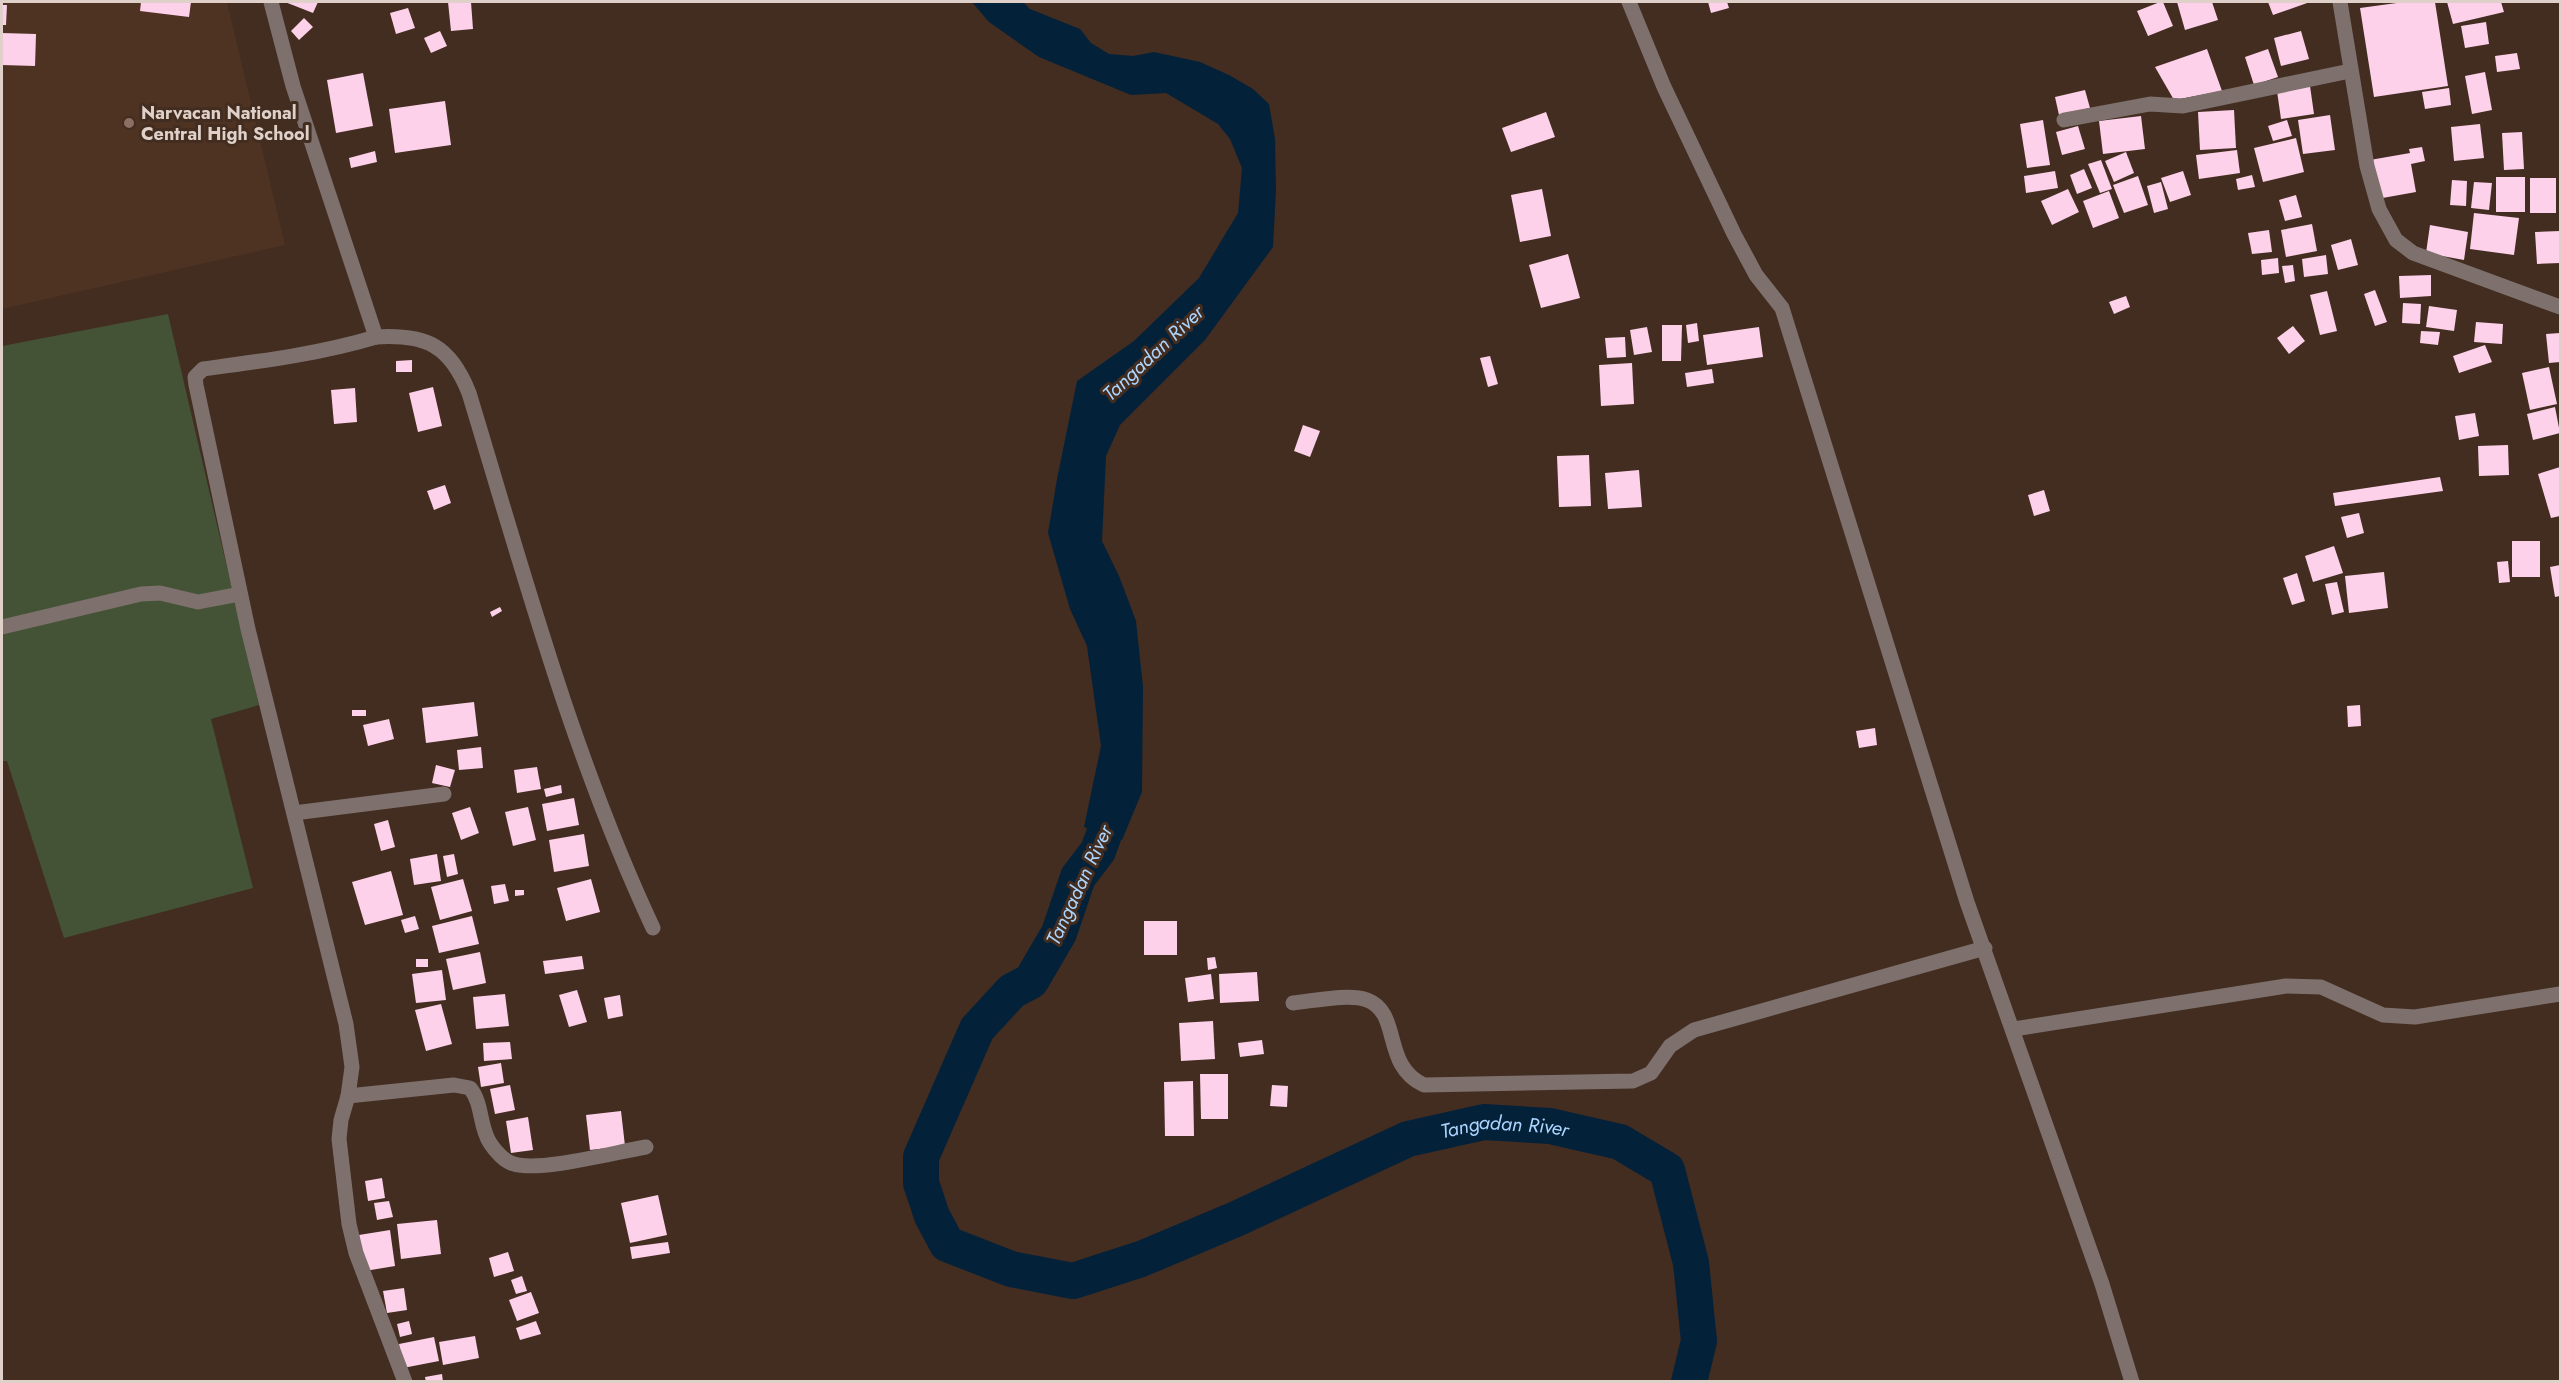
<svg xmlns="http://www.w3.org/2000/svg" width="2562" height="1383" font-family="Jost,sans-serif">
<rect width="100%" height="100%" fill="#422d20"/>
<path fill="#4e3322" d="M2,2h225l58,243 -283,64z"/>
<path fill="#445235" d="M168,314l91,391 -48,14 42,169 -189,50 -57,-177h-5v-415z"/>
<path fill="#04213a" d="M972,2h51l7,7 50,20 11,14 18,11 24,2 21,-4 46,10 29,13 24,14 16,15 6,35 1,52 -3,56 -68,93 -85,85 -14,31 -4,85 17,35 17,45 7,66 -1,105 -20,48 -38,-13 17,-81 -14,-100 -17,-37 -22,-76 9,-54 20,-98 57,-40 65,-63 39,-65 4,-45 -12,-29 -12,-15 -52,-31 -35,2 -92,-38 -50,-35z"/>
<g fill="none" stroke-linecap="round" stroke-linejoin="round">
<path stroke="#04213a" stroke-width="36" id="s1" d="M1111,787l2,22 -15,42 -20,26 -19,56 -28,48 -19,10 -35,38 -56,128v26l11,33 15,28 64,25 62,12 68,-22 95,-40 172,-80 76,-17 66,4 70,16 47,28 24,93 8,78 -10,41"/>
</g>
<g fill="#fdd1ea">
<path d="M141,2h50l-2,15 -49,-6z"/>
<path d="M285,2h33l-5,11z"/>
<path d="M448,2h23l2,27 -22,2z"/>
<path d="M1708,2h19l2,6 -18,5z"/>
<path d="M2160,2h3l10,24 -25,10 -11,-25z"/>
<path d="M2177,2h35l6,18 -33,10z"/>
<path d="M2268,2h42l-37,13z"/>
<path d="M2404,2h31l13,84 -74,11 -14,-89z"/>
<path d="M2447,2h54l3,10 -51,12z"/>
<path d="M2,5h5l-1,20h-4z"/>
<path d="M408,8l7,20 -19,6 -6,-21z"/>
<path d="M304,18l9,9 -14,13 -8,-9z"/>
<path d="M2486,22l3,22 -24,4 -4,-22z"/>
<path d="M440,31l7,15 -16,7 -7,-15z"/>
<path d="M2301,31l8,28 -28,7 -7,-28z"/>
<path d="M2,33l34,1 -1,32 -33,-1z"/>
<path d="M2207,49l15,42 -48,9 -19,-33z"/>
<path d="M2268,49l10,28 -24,8 -9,-28z"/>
<path d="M2517,53l3,16 -23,3 -2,-16z"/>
<path d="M2485,72l7,38 -20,4 -7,-38z"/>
<path d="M363,73l10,53 -37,7 -9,-53z"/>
<path d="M2310,86l4,28 -33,5 -4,-28z"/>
<path d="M2449,88l2,17 -26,4 -3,-17z"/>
<path d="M2085,90l5,18 -31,7 -4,-18z"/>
<path d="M445,101l6,44 -56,8 -6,-44z"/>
<path d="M2234,110l2,38 -36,2 -2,-38z"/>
<path d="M1546,112l9,25 -44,15 -9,-24z"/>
<path d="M2330,115l5,35 -32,4 -5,-34z"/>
<path d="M2141,116l4,33 -42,5 -4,-33z"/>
<path d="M2043,120l7,45 -23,3 -7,-44z"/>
<path d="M2287,120l5,16 -19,5 -5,-15z"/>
<path d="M2480,124l4,34 -30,3 -3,-34z"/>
<path d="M2078,126l7,23 -23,6 -6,-23z"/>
<path d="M2522,132l2,37 -20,1 -2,-37z"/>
<path d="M2296,138l8,34 -41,10 -9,-34z"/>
<path d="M2422,147l3,14 -14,3 5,28 -39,7 -7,-39 40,-7 -1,-4z"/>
<path d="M2237,150l3,23 -41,6 -3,-24z"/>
<path d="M375,151l2,11 -26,6 -2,-10z"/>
<path d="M2126,152l8,21 -20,9 -9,-21z"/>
<path d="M2101,160l11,29 -12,4 -12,-29z"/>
<path d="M2084,169l8,19 -15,6 -7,-19z"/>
<path d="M2055,171l3,17 -32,5 -2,-17z"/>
<path d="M2183,171l8,24 -21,7 -9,-24z"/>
<path d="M2252,175l3,12 -17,3 -2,-11z"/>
<path d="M2138,176l10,29 -24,8 -11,-28z"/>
<rect x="2496" y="177" width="29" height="35"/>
<rect x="2530" y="178" width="26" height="35"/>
<path d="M2452,180l15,1 -1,25 -16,-1z"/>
<path d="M2161,182l7,27 -14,4 -7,-27z"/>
<path d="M2474,182l18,1 -3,27 -18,-2z"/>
<path d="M1542,189l9,47 -31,6 -9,-47z"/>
<path d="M2068,189l11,23 -27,13 -11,-24z"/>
<path d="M2109,191l10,27 -26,10 -10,-27z"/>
<path d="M2296,195l6,22 -17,4 -6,-21z"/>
<path d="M2474,213l45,5 -5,37 -44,-6z"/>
<path d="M2312,224l5,27 -31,6 -5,-27z"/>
<path d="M2430,225l38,7 -4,28 -38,-7z"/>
<path d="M2269,230l3,22 -20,2 -4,-21z"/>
<path d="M2560,231v32l-23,1 -2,-32z"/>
<path d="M2351,239l7,26 -20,5 -7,-25z"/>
<path d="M1568,254l12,44 -39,10 -12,-43z"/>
<path d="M2326,255l2,19 -24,3 -2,-18z"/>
<path d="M2278,258l1,15 -17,2 -1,-15z"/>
<path d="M2293,265l2,16 -10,2 -3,-17z"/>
<path d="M2431,275v21l-31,2 -1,-22z"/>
<path d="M2375,290l12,32 -12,4 -11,-32z"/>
<path d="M2327,291l10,40 -17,4 -10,-40z"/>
<path d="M2126,296l4,11 -16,7 -5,-12z"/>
<path d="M2403,303l18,1 -1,20 -18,-1z"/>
<path d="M2429,306l28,4 -3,21 -28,-4z"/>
<path d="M2476,322l27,2 -1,20 -28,-2z"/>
<path d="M1697,323l2,18 -11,2 -2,-18z"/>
<path d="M1662,325h20l-1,36h-19z"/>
<path d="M2293,326l12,15 -16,13 -12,-16z"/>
<path d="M1647,327l5,25 -18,3 -4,-25z"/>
<path d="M1759,327l4,30 -56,8 -4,-30z"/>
<path d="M2421,331l19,1 -2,13 -18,-2z"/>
<path d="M2560,333v29l-11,1 -3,-29z"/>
<path d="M1625,337l1,20 -19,1 -2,-20z"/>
<path d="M2485,345l7,17 -33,11 -6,-17z"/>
<path d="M1490,356l8,28 -10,3 -8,-29z"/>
<path d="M412,360v12h-16v-11z"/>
<path d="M1632,363l2,41 -33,2 -2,-41z"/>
<path d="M2549,367l8,37 -27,6 -8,-37z"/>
<path d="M1712,369l2,14 -27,4 -2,-14z"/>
<path d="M433,387l9,39 -24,6 -9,-39z"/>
<path d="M355,388l2,34 -23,2 -3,-34z"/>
<path d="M2555,407l5,26 -27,7 -6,-26z"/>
<path d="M2475,413l4,23 -20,4 -4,-24z"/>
<path d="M1303,425l17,6 -10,26 -16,-6z"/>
<path d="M2508,445l1,30 -30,1 -1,-30z"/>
<path d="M1589,455l2,51 -32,1 -2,-51z"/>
<path d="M2560,467v49l-9,2 -13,-44z"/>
<path d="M1639,470l3,37 -34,2 -3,-36z"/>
<path d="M2440,477l3,14 -108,15 -2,-13z"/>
<path d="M445,485l6,18 -17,7 -7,-19z"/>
<path d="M2044,490l6,21 -16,5 -6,-21z"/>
<path d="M2359,513l5,20 -17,5 -6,-21z"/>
<rect x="2512" y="541" width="28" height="36"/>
<path d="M2334,546l9,27 -30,9 -8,-26z"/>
<path d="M2508,561l2,21 -11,1 -2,-21z"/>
<path d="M2560,565v31l-5,1 -5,-30z"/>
<path d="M2384,572l4,36 -39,5 -4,-37z"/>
<path d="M2297,573l8,28 -13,4 -9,-27z"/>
<path d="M2337,582l7,30 -12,3 -7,-31z"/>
<path d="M500,607l2,4 -10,6 -2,-5z"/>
<path d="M474,702l4,34 -52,7 -4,-35z"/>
<path d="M2360,705l1,21 -13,1 -1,-21z"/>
<rect x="352" y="710" width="14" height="6"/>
<path d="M389,719l5,20 -26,7 -5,-21z"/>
<path d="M1875,728l2,17 -18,3 -3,-17z"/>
<path d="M481,747l2,21 -24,2 -2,-20z"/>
<path d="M436,765l19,5 -5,17 -18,-4z"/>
<path d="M537,767l4,22 -24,4 -3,-23z"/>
<path d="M561,785l1,8 -16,4 -2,-8z"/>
<path d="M574,798l5,27 -32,6 -5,-27z"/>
<path d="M470,807l9,26 -18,7 -9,-27z"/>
<path d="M528,807l8,33 -23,6 -8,-34z"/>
<path d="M388,820l7,27 -14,4 -7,-27z"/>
<path d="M584,834l5,32 -35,6 -5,-32z"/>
<path d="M437,854l4,27 -27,4 -4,-26z"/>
<path d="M454,854l4,20 -11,3 -4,-21z"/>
<path d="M391,871l12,44 -38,10 -13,-43z"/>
<path d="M463,879l9,32 -32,9 -9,-33z"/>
<path d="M591,879l9,33 -34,9 -9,-33z"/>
<path d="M505,884l4,17 -15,3 -3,-18z"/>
<path d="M515,890h9v5l-9,1z"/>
<path d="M415,916l4,13 -14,4 -4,-13z"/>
<path d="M472,916l7,28 -40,9 -7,-27z"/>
<rect x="1144" y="921" width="33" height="34"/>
<path d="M480,952l6,31 -33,7 -7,-31z"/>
<path d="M582,956l2,13 -39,5 -2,-13z"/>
<path d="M1215,957l2,11 -9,2 -1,-12z"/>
<rect x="416" y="959" width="12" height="8"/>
<path d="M442,970l4,30 -30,3 -4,-29z"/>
<path d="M1257,972l2,29 -39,2 -1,-29z"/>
<path d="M1211,974l3,25 -26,3 -3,-24z"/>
<path d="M577,990l10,32 -18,5 -10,-32z"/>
<path d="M505,994l4,32 -33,3 -3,-32z"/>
<path d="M620,995l3,21 -15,3 -4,-21z"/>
<path d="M441,1004l11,40 -26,7 -11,-41z"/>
<path d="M1213,1021l2,38 -34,2 -2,-38z"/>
<path d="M1262,1040l2,14 -24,3 -2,-14z"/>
<path d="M510,1042l2,17 -28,2 -1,-18z"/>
<path d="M501,1063l3,20 -23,4 -3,-20z"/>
<path d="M1200,1074h28v45h-27z"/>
<path d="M1193,1081l1,55h-29l-1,-54z"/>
<path d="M510,1085l5,25 -20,4 -5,-25z"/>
<path d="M1272,1085l16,1 -1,21 -17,-1z"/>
<path d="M621,1111l4,35 -35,4 -4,-35z"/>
<path d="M528,1117l5,33 -22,3 -5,-32z"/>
<path d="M382,1178l3,20 -17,3 -3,-20z"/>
<path d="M658,1195l9,40 -37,8 -9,-40z"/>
<path d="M389,1201l4,16 -16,3 -3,-17z"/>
<path d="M437,1220l4,34 -40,5 -4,-35z"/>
<path d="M390,1230l5,36 -30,5 -6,-36z"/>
<path d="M668,1242l2,11 -38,6 -2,-12z"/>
<path d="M508,1252l6,19 -20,6 -5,-19z"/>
<path d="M522,1276l5,15 -11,3 -5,-14z"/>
<path d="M404,1288l3,22 -20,3 -4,-22z"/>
<path d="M531,1292l8,21 -22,8 -8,-21z"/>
<path d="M409,1321l3,13 -12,3 -3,-13z"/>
<path d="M536,1321l5,13 -21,6 -4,-12z"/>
<path d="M475,1336l4,22 -36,7 -4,-23z"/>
<path d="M434,1337l5,24 -36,7 -4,-24z"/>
<path d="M442,1374l1,8h-17l-1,-5z"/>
</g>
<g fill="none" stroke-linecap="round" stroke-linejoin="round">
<g stroke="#7d706d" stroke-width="15">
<path d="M271,2l22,84 83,251c-57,17 -114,24 -173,32l-8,8 1,8 52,244 98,395 6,43 -4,29"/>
<path d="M1629,2l35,85 70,147 22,41 26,33 185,594 135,382 30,98"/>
<path d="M2340,2l27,164 12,43 17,31 17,13 147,54"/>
<path d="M2064,120l86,-16 33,2 167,-35"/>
<path d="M376,337c50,-3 74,8 93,56 55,181 104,364 184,535"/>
<path d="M2,627l139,-33 19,-1 38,9 42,-8"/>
<path d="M294,813l150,-19"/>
<path d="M1293,1003c20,-2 56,-10 74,-3 35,13 14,65 57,85l209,-4 18,-8 19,-27 24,-16 291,-82"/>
<path d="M2014,1029l272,-43 35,1 62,28 32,2 145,-23"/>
<path d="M405,1382l-49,-129 -7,-29 -10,-85 2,-19 7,-24 106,-11 16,3c13,16 9,38 20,55 5,8 15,19 24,21 27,8 102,-12 132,-17"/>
</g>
</g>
<circle fill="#8d6e63" stroke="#422d20" stroke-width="2" cx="129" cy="123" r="6"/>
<g text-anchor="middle" stroke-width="6" stroke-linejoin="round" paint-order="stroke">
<g font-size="18" font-weight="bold" fill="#dfd1c9" stroke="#422d20" text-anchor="start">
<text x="141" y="119">Narvacan National<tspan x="141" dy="21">Central High School</tspan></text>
</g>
<g font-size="20" font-style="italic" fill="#acd5fe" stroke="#422d20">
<text transform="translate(1153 353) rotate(-43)" y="7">Tangadan River</text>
<text transform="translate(1079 885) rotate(-65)" y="7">Tangadan River</text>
<text dy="7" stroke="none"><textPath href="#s1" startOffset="1114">Tangadan River</textPath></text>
</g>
</g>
<rect width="2562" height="1383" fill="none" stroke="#dfd1c9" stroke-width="6"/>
</svg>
